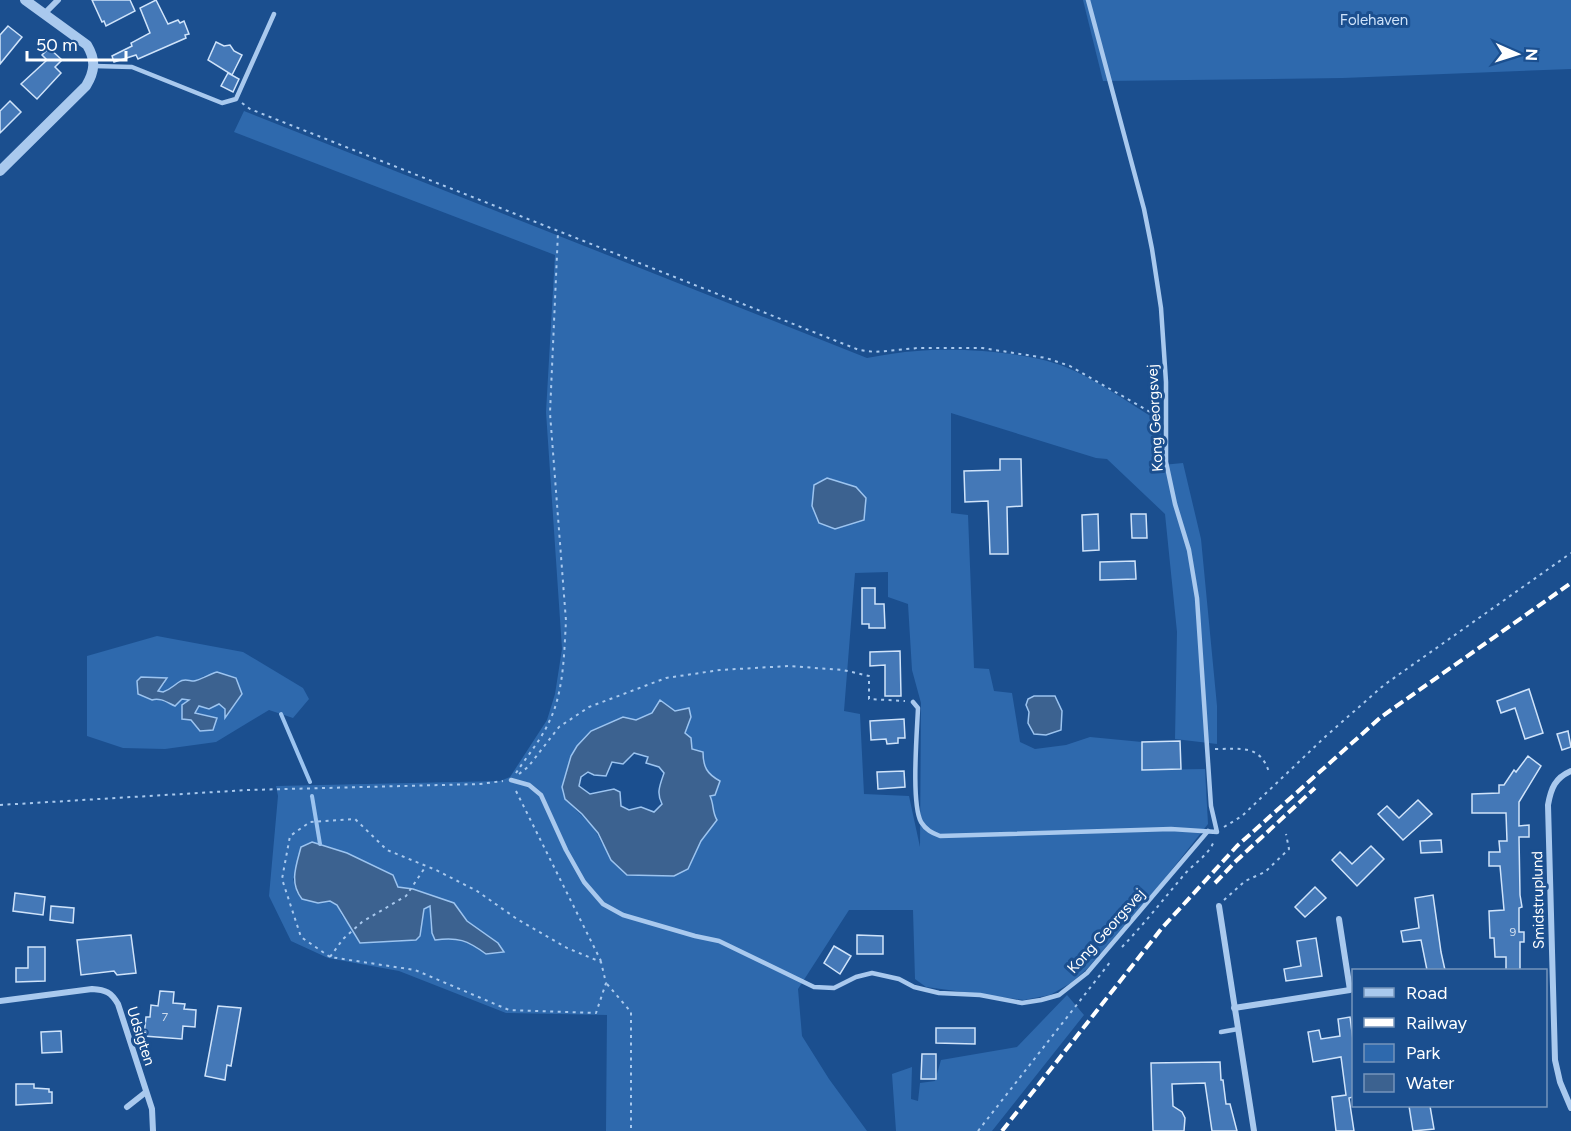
<svg xmlns="http://www.w3.org/2000/svg" width="1571" height="1131" font-family="Figtree,sans-serif">
<rect width="100%" height="100%" fill="#1b4f8f"/>
<g fill="#2e69ad" fill-rule="evenodd">
<path d="M1083,0h488v69l-228,9 -240,3z"/>
<path d="M244,111l623,247c17,-3 34,-6 50,-7 40,-4 110,1 146,15 33,13 63,35 92,53l6,7 1,39 21,-2 18,76 16,167v38l-42,-5 2,-107 -12,-118 -58,-55 -11,-1 -145,-45v100l17,2 6,153 15,1 5,22 18,2 8,49 15,7 31,-4 24,-8 52,5 1,28 62,-1 3,55 -46,58 -75,87 -16,14 -21,12 -26,5 -98,-13 -11,-8 -2,-69h-64l-51,79 4,47 27,43 38,52h-261l1,-116 -101,-2 -107,-42 -71,-13 -37,-17 -22,-45 9,-100 -2,-10 224,-5 10,-4 37,-57 8,-26 7,-45 -16,-237 9,-157 -321,-123zM888,572v25l20,7 4,66 9,33 -1,144 -11,-51 -45,-2 -4,-80 -16,-3 11,-138zM675,711l16,6 -6,16c2,6 4,13 8,18 6,8 13,13 15,23 4,15 1,33 9,46l-16,21 -13,28 -14,7 -16,-1 -56,-31c-7,-19 -22,-29 -35,-43 -8,-8 -5,-22 1,-30 13,-17 39,-38 55,-54l13,3 16,-7zM320,844l27,9 46,22 5,12 16,2 40,14 13,18 31,22 -12,11c-19,-14 -28,-17 -51,-14 -5,-10 -6,-23 -4,-34l-7,3 -4,27 -66,-5 -12,-15 -5,-11 -7,-4 -12,2 -16,-4 -5,-6 -4,-14z"/>
<path d="M157,636l86,16 60,36 6,11 -16,19 -24,-8 -53,32 -51,7 -42,-1 -36,-12v-80zM204,676l26,33 -5,7v-7l-6,-5 -20,1 -4,7 22,6 -4,12 -13,1 -9,-11 -2,-20 -7,-2 -7,8 -19,-8 -5,-21 14,6 -7,8c11,3 14,-4 21,-9 6,-4 10,0 16,-1 1,0 7,-4 9,-5z"/>
<path d="M1067,995l17,20 -92,116h-96l-4,-57 20,-7 -1,32 7,2 2,-18 15,-2 6,-21 76,-13z"/>
</g>
<g fill="#3c6290" stroke="#9cc4f0" stroke-width="1.5" fill-rule="evenodd">
<path d="M827,478l29,9 10,11 -2,22 -29,9 -16,-6 -7,-17 2,-21z"/>
<path d="M217,672l19,6 6,16 -17,24v-9l-6,-5 -10,5 -10,-3 -4,7 22,5 -4,12 -13,1 -9,-11 -9,-1v-14l7,-5 -7,-1 -7,7c-7,-3 -15,-9 -23,-6l-14,-6 -1,-13 4,-4 26,1 -9,13 5,1c8,-3 10,-6 16,-10 5,-4 10,-1 15,-1 6,-1 16,-7 23,-9z"/>
<path d="M1034,696h21l7,15 -1,19 -15,5 -12,-1 -6,-11 1,-11 -3,-7 2,-6z"/>
<path d="M660,700l15,11 14,-3 2,9 -6,16 6,5 1,11 11,3c0,15 4,22 17,29l-5,14 -5,1c4,8 2,16 7,24l-16,21 -13,28 -14,7 -47,-1 -16,-15 -13,-27 -16,-19 -17,-15 -3,-12 9,-31 6,-10 14,-15 32,-14 13,3 16,-7zM634,753l14,4 -2,6 13,4 5,6c-4,12 -8,20 -2,31l-8,8 -13,-5 -12,3 -8,-4 -1,-14 -6,-3 -24,5 -11,-8 2,-9 7,-5 6,3 12,1 6,-14 11,2z"/>
<path d="M312,842l35,11 46,22 5,12 15,2 41,14 13,18 31,22 6,9 -18,2c-19,-14 -28,-17 -51,-14l-3,-7 -2,-27 -6,3 -4,27 -4,4 -56,3 -23,-38 -7,-4 -12,2 -16,-4c-13,-16 -6,-33 -1,-52z"/>
</g>
<g fill="none" stroke-linecap="round" stroke-linejoin="round">
<g stroke="#9cc4f0" stroke-width="4">
<path d="M281,714l29,68"/>
<path d="M312,796l8,48"/>
</g>
</g>
<g fill="#4478b7" stroke="#cfe3fa" stroke-width="1.5">
<path d="M92,0h38l5,11 -29,15 -2,-5 -2,1z"/>
<path d="M156,0l12,24 10,-4 2,3 4,-2 5,13 -4,1 1,3 -48,21 -2,-4 -22,7 -2,-6 20,-10 -1,-3 19,-10 -10,-25z"/>
<path d="M8,26l14,11 -22,27v-29z"/>
<path d="M216,42l8,4 6,-1 4,6 8,4 -10,20 -24,-15z"/>
<path d="M49,48l13,12 -7,7 6,6 -24,26 -16,-15 26,-24 -5,-5z"/>
<path d="M228,73l11,6 -6,13 -12,-6z"/>
<path d="M10,101l11,11 -21,21v-22z"/>
<path d="M1000,459h21l1,47 -15,1 1,47h-18l-2,-53 -23,1 -1,-31 36,-1z"/>
<path d="M1098,514l1,36 -16,1 -1,-36z"/>
<path d="M1131,514h15l1,24h-15z"/>
<path d="M1135,561l1,18 -36,1v-18z"/>
<path d="M862,588h13v16h9l1,24h-16v-4h-7z"/>
<path d="M900,651l1,45h-16v-31l-15,1v-14z"/>
<path d="M1529,689l14,44 -18,6 -10,-31 -14,5 -4,-12z"/>
<path d="M904,719l1,19h-7v5l-11,1 -1,-5 -15,1 -1,-19z"/>
<path d="M1568,731l3,16 -9,3 -5,-16z"/>
<path d="M1180,741l1,28 -39,1v-28z"/>
<path d="M1528,756l13,10 -22,36v24l10,-1v12h-10l1,58 2,12 -3,1v24h5v10h-4v28h-14v-13h-11l-1,-19h-4l-1,-27 15,-1 -4,-44h-11v-14h11l-1,-11h8l-1,-28h-34v-19l27,-1v-8h5l10,-15 2,2z"/>
<path d="M904,771l1,16 -27,2 -1,-17z"/>
<path d="M1418,800l14,14 -29,26 -25,-26 9,-8 12,12z"/>
<path d="M1441,840l1,12 -21,1 -1,-12z"/>
<path d="M1371,846l13,13 -27,27 -25,-26 8,-8 12,12z"/>
<path d="M1315,887l11,11 -21,19 -10,-10z"/>
<path d="M15,893l30,4 -2,18 -30,-4z"/>
<path d="M1433,895l8,57 4,18h-18l-6,-30 -18,2 -2,-11 18,-3 -4,-30z"/>
<path d="M51,906l23,2 -1,15 -23,-3z"/>
<path d="M131,935l5,38 -19,2 -3,-4 -33,4 -4,-35z"/>
<path d="M857,935l26,1v18h-26z"/>
<path d="M1316,938l6,38 -36,5 -2,-12 17,-3 -4,-25z"/>
<path d="M834,946l17,10 -11,18 -16,-11z"/>
<path d="M28,947h17v34l-29,1v-14h12z"/>
<path d="M160,991l14,1 -1,11 12,1 -1,5 12,1 -1,17 -12,-1 -1,13 -38,-3 2,-19h4l1,-12 7,1z"/>
<path d="M218,1006l23,2 -10,58 -4,-1 -2,15 -20,-4z"/>
<path d="M1350,1017l3,23v57l-4,1 5,33h-18l-4,-34 14,-2 -5,-38 -28,5 -5,-30 11,-2 2,9 19,-3 -2,-17z"/>
<path d="M936,1028h39v16l-39,-1z"/>
<path d="M61,1031l1,21 -20,1 -1,-21z"/>
<path d="M922,1054h14v25h-15z"/>
<path d="M1220,1062l1,18h2l3,24h4l7,27h-25l-7,-48 -33,1 1,22 9,6 3,6 -1,13h-31l-2,-68z"/>
<path d="M16,1084h18v4l15,1v3h3v11l-36,2z"/>
<path d="M1409,1106h21l4,23 -21,2z"/>
</g>
<g fill="none" stroke-linecap="round" stroke-linejoin="round">
<g stroke="#a9c9ee" stroke-width="2" stroke-dasharray="3 4.5" stroke-linecap="butt">
<path d="M242,103l8,6 609,241 16,2 43,-4h64l64,10 24,8 87,50"/>
<path d="M1215,749c25,0 45,-5 54,23"/>
<path d="M516,773c11,-17 25,-33 33,-51 15,-30 15,-69 17,-101l-16,-208 8,-181"/>
<path d="M519,774l9,-7 31,-40 30,-20 77,-29 54,-8 69,-4 54,4 26,6v23l36,2"/>
<path d="M516,791l85,170"/>
<path d="M0,805l248,-15 232,-6 23,-3"/>
<path d="M1224,827l18,-11 84,-80 58,-51 187,-132"/>
<path d="M1224,900l21,-19 20,-9 24,-23 -3,-15"/>
<path d="M1122,947c22,-23 41,-47 61,-71 10,-12 26,-21 31,-35"/>
<path d="M330,957l-29,-20 -19,-58 8,-43 20,-14 45,-3 32,31 49,20 41,21 40,28 50,29 34,14 5,21 -10,30 -87,-3 -94,-40 -85,-13 13,-18 19,-17 44,-26 20,-30"/>
<path d="M607,984l24,28v119"/>
<path d="M978,1131l133,-170"/>
</g>
<g stroke="#a9c9ee" stroke-width="4.5">
<path d="M94,66l38,1 90,36 14,-4 38,-85"/>
<path d="M913,702l5,6c-1,25 -7,95 3,114 5,8 11,11 19,14l231,-7 46,3 -6,-26 -14,-208 -8,-48 -14,-46 -9,-42v-80l-5,-74 -9,-59 -8,-40 -56,-209"/>
<path d="M511,780l18,5 12,10 25,55 18,32 19,22 20,11 72,21 24,5 95,46 20,1 22,-11 16,-4 27,6 15,8 25,6 41,2 42,8 19,-3 18,-5 28,-22 121,-142"/>
<path d="M1221,1032l17,-3"/>
</g>
<g stroke="#a9c9ee" stroke-width="6">
<path d="M44,14l14,-14"/>
<path d="M1571,771c-16,7 -20,17 -23,34l7,255 5,22 11,26"/>
<path d="M1219,906l35,225"/>
<path d="M0,1001l92,-12c14,1 19,3 26,15l34,105 1,22"/>
<path d="M1234,1008l116,-18 -11,-71"/>
<path d="M127,1107l19,-15"/>
</g>
<path stroke="#a9c9ee" stroke-width="10" d="M0,171l86,-85c9,-15 10,-26 1,-41l-62,-45"/>
<g stroke="#fff" stroke-width="4" stroke-dasharray="10 4.5" stroke-linecap="butt">
<path d="M1215,883l21,-22 79,-73"/>
<path d="M1002,1131l160,-203 75,-82 144,-129 190,-134"/>
</g>
</g>
<g text-anchor="middle" stroke-width="6" stroke-linejoin="round" paint-order="stroke">
<g font-size="12" fill="#d0dded">
<text x="1513" y="936">9</text>
<text x="165" y="1021">7</text>
</g>
<g font-size="15" fill="#cfe3fa" stroke="#1b4f8f">
<text x="1374" y="25">Folehaven</text>
</g>
<g font-size="15" fill="#fff" stroke="#1b4f8f">
<text transform="translate(1155 418) rotate(-93)" y="5">Kong Georgsvej</text>
<text transform="translate(1538 900) rotate(-91)" y="5">Smidstruplund</text>
<text transform="translate(1106 931) rotate(-48)" y="5">Kong Georgsvej</text>
<text transform="translate(141 1036) rotate(72)" y="5">Udsigten</text>
</g>
</g>
<rect x="1352" y="969" width="195" height="138" fill="#1b4f8f" stroke="#7695bc" stroke-width="1.5"/>
<rect x="1364" y="988" width="30" height="9" fill="#a9c9ee" stroke="#7695bc" stroke-width="1.5"/>
<text x="1406" y="999" font-size="18" fill="#ffffff">Road</text>
<rect x="1364" y="1018" width="30" height="9" fill="#ffffff" stroke="#7695bc" stroke-width="1.5"/>
<text x="1406" y="1029" font-size="18" fill="#ffffff">Railway</text>
<rect x="1364" y="1044" width="30" height="18" fill="#2e69ad" stroke="#7695bc" stroke-width="1.5"/>
<text x="1406" y="1059" font-size="18" fill="#ffffff">Park</text>
<rect x="1364" y="1074" width="30" height="18" fill="#3c6290" stroke="#7695bc" stroke-width="1.5"/>
<text x="1406" y="1089" font-size="18" fill="#ffffff">Water</text>
<g transform="translate(1517 54) rotate(93)" stroke="#1b4f8f" stroke-width="4.5" paint-order="stroke">
<path d="M0-4.5L10 22L0 15L-10 22Z" fill="#ffffff"/>
<text y="-9" font-size="16" font-weight="bold" text-anchor="middle" fill="#ffffff">N</text>
</g>
<path d="M27 51v9h99v-9" fill="none" stroke="#ffffff" stroke-width="3"/>
<text x="36" y="51" font-size="18" fill="#ffffff" stroke="#1b4f8f" stroke-width="4.5" paint-order="stroke">50 m</text>
</svg>
